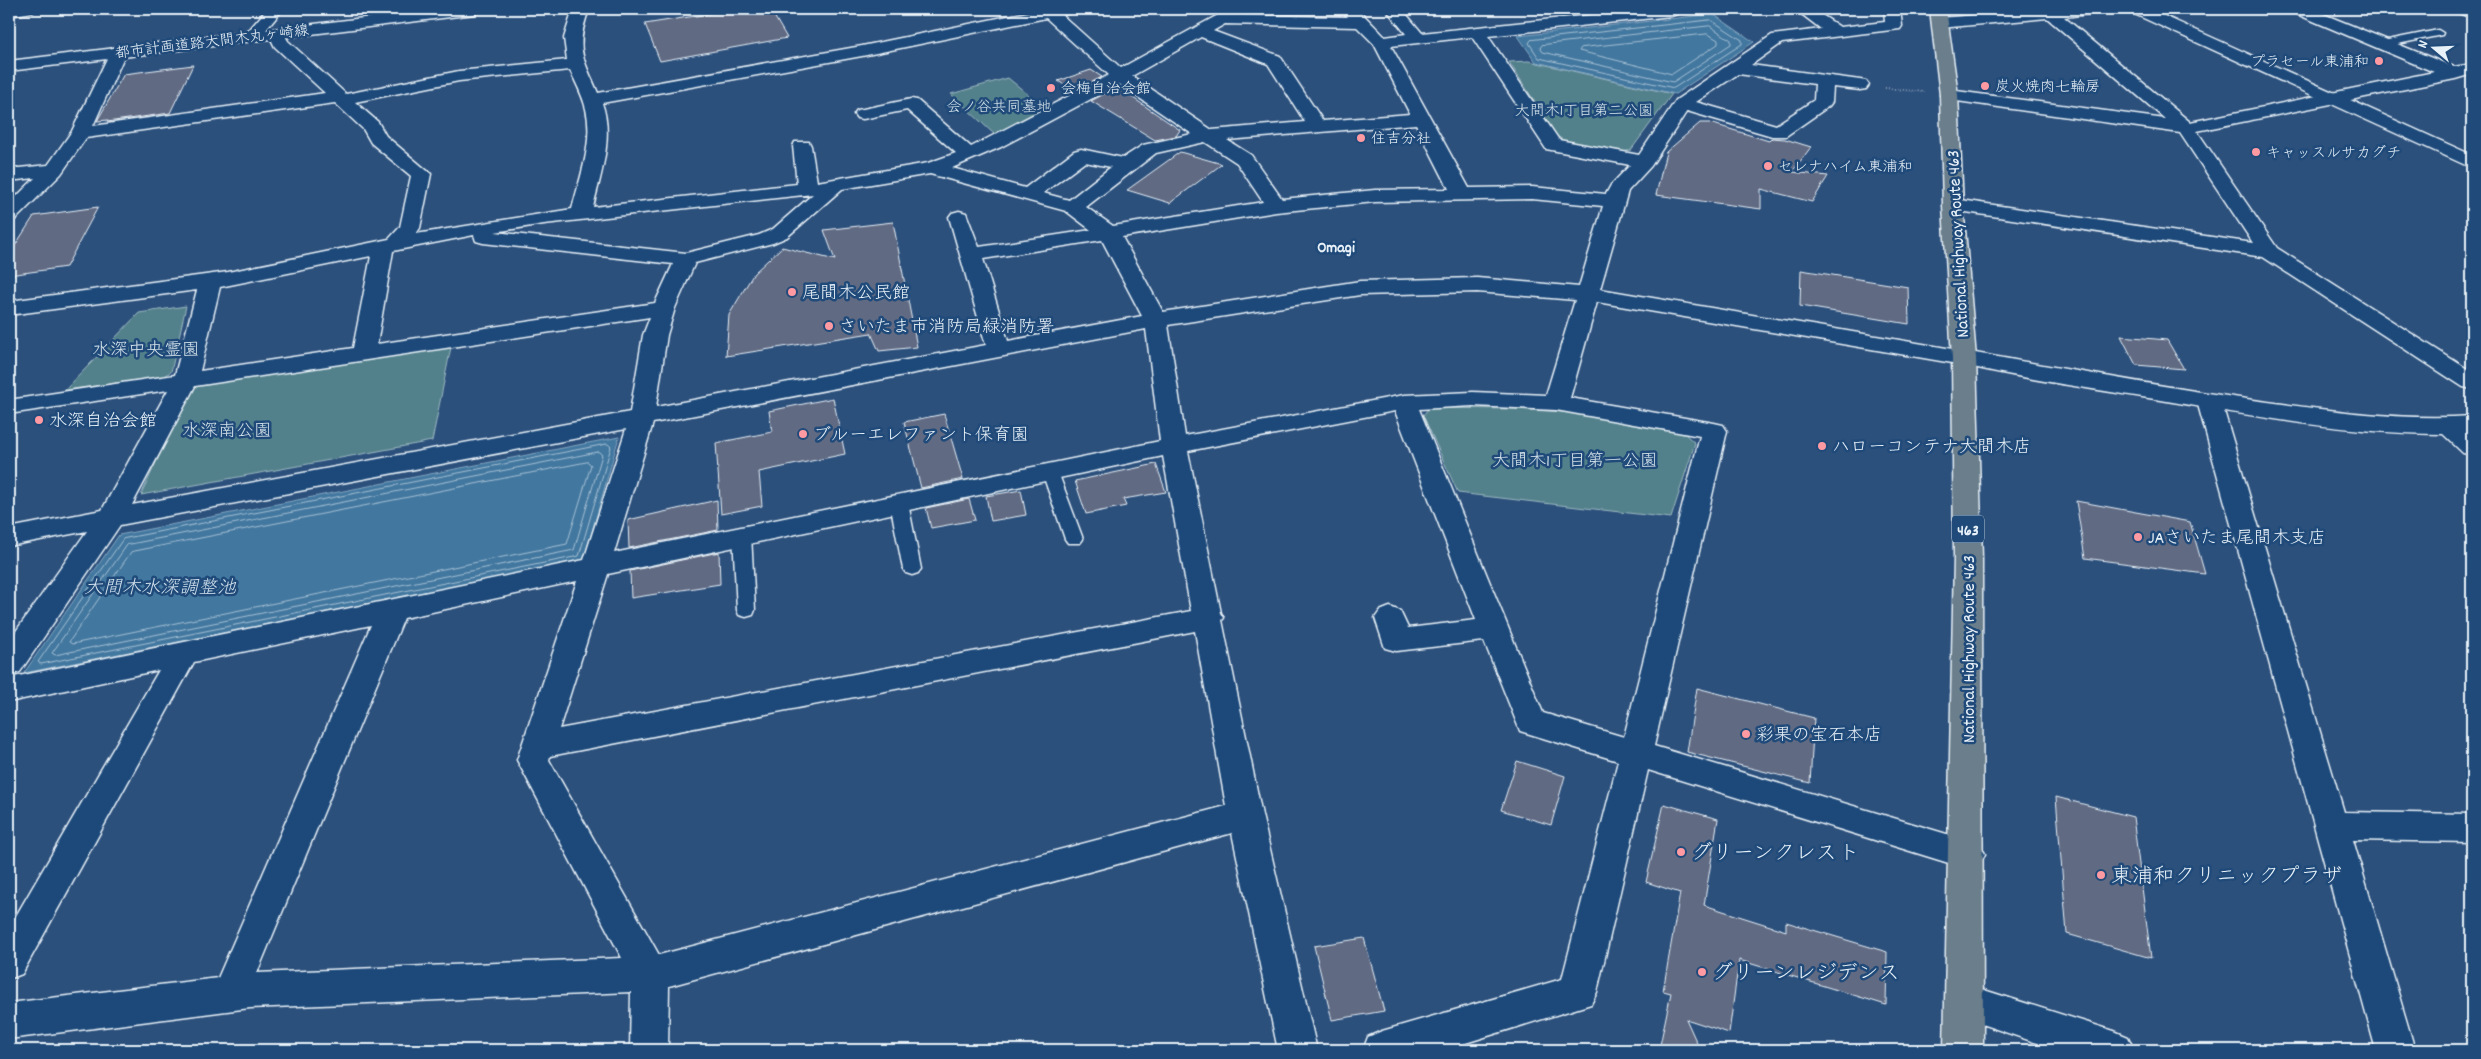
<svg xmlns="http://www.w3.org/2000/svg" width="2481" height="1059" font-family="Dekko,'Klee One',sans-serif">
<rect width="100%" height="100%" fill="#2c507c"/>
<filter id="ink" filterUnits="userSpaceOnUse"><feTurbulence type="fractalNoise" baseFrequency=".02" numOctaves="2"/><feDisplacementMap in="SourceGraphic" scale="10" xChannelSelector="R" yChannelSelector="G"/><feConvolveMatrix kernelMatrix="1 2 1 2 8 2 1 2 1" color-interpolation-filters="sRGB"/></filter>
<g filter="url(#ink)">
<g fill="#52818b" stroke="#9db9c2">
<path d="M1529,61l143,33 -41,56 -8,2 -55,-9 -11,-7 -48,-74z"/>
<path d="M1008,78l38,31 -51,26 -44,-41z"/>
<path d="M186,306l-15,66 -10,5 -96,13 74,-77z"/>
<path d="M451,347l-19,94 -291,54 49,-106 11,-5z"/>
<path d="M1429,408l85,1 65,4 106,21 10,9 -24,75 -213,-25 -35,-78z"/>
</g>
<g fill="#42779f" stroke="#84a8c3">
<path d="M1713,14l41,28 -79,52 -139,-32 -18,-26z"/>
<path d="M619,437l-35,123 -560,113 95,-138z"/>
</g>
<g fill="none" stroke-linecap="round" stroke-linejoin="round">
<g stroke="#a6c0d4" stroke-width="1">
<path d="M1711,20l31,20v4l-68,44 -135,-30 -10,-15 2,-3z"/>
<path d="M1710,26l21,14v4l-58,38 -130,-30 -3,-4 2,-3z"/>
<path d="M1708,34l10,6v4l-46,30 -93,-23 2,-3z"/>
<path d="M608,444l3,3 -32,109 -538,108 -3,-2 85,-123z"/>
<path d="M599,452l3,3 -28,95 -519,105 -3,-2 75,-108z"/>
<path d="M588,462l3,3 -24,79 -495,100 -3,-2 62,-90z"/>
</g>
</g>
<g fill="#616a83" stroke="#e8f1f8">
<path d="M739,9h31l17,29 -127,23 -15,-37z"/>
<path d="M193,65l-23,48 -63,9 1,-2 -11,1 27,-47z"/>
<path d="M1091,70l11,7 -28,14 -16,-10z"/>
<path d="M1117,87l63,43 -4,6 -21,4 -64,-39z"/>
<path d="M1700,123h10l59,18 3,-3 13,1 26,8 -19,25 36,4 -16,26 -51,-13v20l-105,-14 10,-43z"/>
<path d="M1180,152l42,12 -52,39 -43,-13z"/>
<path d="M98,207l-32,60 -57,8v-20l25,-39z"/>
<path d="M893,222l24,125 -38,4 -8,-18 -145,23 3,-41 25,-42 28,-26 53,13 -11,-30z"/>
<path d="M1801,270l107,17 1,37 -109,-18z"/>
<path d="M2121,336l46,4 17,29 -48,-4z"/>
<path d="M833,398l12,56 -86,18 3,34 -41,8 -5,-71 56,-11 -3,-21z"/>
<path d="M944,414l19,65 -42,9 -17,-66z"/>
<path d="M1156,464l10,28 -43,7 3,7 -40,8 -11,-33z"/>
<path d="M1021,490l5,25 -35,6 -5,-25z"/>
<path d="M969,499l6,21 -44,8 -5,-20z"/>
<path d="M717,500l1,30 -89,18 -1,-28z"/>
<path d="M2076,501l114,21 15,52 -120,-16z"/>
<path d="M719,552l1,32 -89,14 -1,-27z"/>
<path d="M1697,688l117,30 -4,65 -123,-31z"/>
<path d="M1517,761l48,15 -14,49 -50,-15z"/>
<path d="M2056,797l77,20 18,141 -84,-24z"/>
<path d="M1664,804l54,15 -14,86 82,26v-9l101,30 -1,53 -147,-45 -10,73 -43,-14 14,31h-41l12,-57 -8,-2 17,-98 -34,-11z"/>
<path d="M1364,938l20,73 -52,9 -18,-74z"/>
</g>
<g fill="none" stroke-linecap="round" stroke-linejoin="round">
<defs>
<g id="service">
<path d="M2438,30l5,3 -1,2 -59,12 -5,-3 5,-3z"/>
<path d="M1050,467l6,1 2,4 25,67 -3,4h-12l-3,-4 -23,-67 2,-4z"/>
<path d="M899,497l6,2 3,4 13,66 -3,4 -6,2 -6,-2 -3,-4 -13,-66 3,-4z"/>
<path d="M742,529l6,2 3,4 4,75 -2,5 -7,2 -7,-2 -2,-5 -4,-75 3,-4z"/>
</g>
<g id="minor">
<path d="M9,9h26l-2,3 -24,4z"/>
<path d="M267,9h16l-25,31h-12l-2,-4z"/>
<path d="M573,9h16c-14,40 -7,47 9,84l264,-47 176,-36 -1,-1h34l-1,4 -8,2 59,53 108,-59h20l-6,6 105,2 -7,-8h17l27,28 21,-3 -20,-25h16l20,24 225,-24h30l2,2 -2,3 -6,2 -183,20 71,104 80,15 37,-55 96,-65 49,-6 -26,-20h18l27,18 45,-5 -1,-13h16l2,17 -2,3 -118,14 -31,22 109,15 6,1 3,4 -3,4 -6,1 -27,-3 -1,15 -3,4 -43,30h-14l-85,-25 -36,55 -23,25 -28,98 364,62 8,2 4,5 -4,5 -8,2 -367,-63 -27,96 144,25 9,2 4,6 -73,315 326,98 5,10 -5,10 -12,5 -320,-99 -51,222 -6,12 -148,46h-80l5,-13 14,-6 180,-52 56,-218 -98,-30 -36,-90 -88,10 -11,-3 -10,-30 5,-7 10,-4 10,4 8,17 68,-8 -81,-209 -207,40 33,162 3,5 -2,2 40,195 55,235h-39l-46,-217 -563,153 -1,64h-38l1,-58 -381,16 -241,31v-36l209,-25 153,-353 -177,37 -172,312 -13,5v-51l150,-258 -150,32v-24l575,-118 42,-131 -506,96 -100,147 -11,3v-34l78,-110 -78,15v-18l93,-18 66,-120 -159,24v-14l166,-25 22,-85 -188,25v-14l219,-29 161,-33 11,-12 11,-51 -40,-33 -8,-14 -28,-26 -249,35 -25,36 -45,45 -7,2v-17l26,-26 -26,3v-12l39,-4 24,-34 40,-83h12l2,4 -33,74 232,-33 -50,-46 -7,-14 2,-3h12l6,11 58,53 113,-23 108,-11 -3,-22zM1046,18l63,57 -138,72 -54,-47 -6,-1 -48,10 -6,1 -3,4 3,4 6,1 44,-9 49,43 -28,10 -111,19 -6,-36 -2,-4h-14l-2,4 4,38 -204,23c8,-33 21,-71 9,-104l260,-47zM1225,24l132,3 17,17 36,70 -87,7 -43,-65 -67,-25zM1201,37l67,27 37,58 -93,8 -80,-54zM1472,37l74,112 84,16 -19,20 -5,9 -74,-7 -63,1 -78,-142zM570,70c6,13 13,26 16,39 8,33 -6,68 -14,100l-156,25 4,-6 11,-54 -45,-38 -8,-14 -23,-20 104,-21zM1738,74l77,10 -1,16 -38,25 -80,-23zM1119,84l73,50 -49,11 -20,13 -42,-9 -7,2 -49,37 -73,-20 49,-21zM1416,124l33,65 -74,1 -93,9 -31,-44 -24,-15zM1205,142l32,21 26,39 -150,24 -27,-19 70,-54zM1085,162l26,5 -42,33 -26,-7zM930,174l136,37 25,19 -112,17 -13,-34 -7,-2 -7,2 -3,4 37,128 -330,62 11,-72 8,-27 20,-45 78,-20 14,-6 55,-48zM813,194l-40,35 -14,6 -73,18 -191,-21 49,-8zM1532,199l71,7 -24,81 -102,-9 -117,3 -197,31 -41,-75 154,-25 99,-10zM474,235l2,6 7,2 190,21 -18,39 -278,41 16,-93zM1102,240l40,76 -134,25 -25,-82zM371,256l-18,92 -153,23 20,-84zM1477,292l98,8 -29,95 -73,-3 -69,3 -219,41 -17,-111 192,-30zM650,317l-7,18 -13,77 -498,93 63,-119zM1146,329l14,112 -546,112 39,-130zM1473,406l83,4 144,26 -76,301 -81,-24 -124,-304zM1163,456l28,155 -632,118 49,-155zM577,581l-60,179 105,198 -365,15 147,-355zM1195,631l31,175 -567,149 -110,-195 1,-4z"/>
<path d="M2047,9h60l-2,3 -41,5 126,105 244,-50 -142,-60 -2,-3h21l143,58 18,-3v10l-17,5 -258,52 80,117 195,124v17l-9,-2 -200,-130 -317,-48 -3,-4 3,-4 7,-2 300,44 -73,-110 -237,-34 -3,-4 3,-4 6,-1 216,29 -118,-101 -107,10 -8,-5 8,-5z"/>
<path d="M2454,9h18v9l-16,-6z"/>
<path d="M2209,394l9,2 3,5 123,411 128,2v28l-119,-2 62,210h-39l-179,-649 3,-5z"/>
<path d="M1965,984l149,47 14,6 6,13h-76l-106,-36 -6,-12 6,-12z"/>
</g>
<g id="tertiary">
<path d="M438,9h45l-8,5 -466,57v-10z"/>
<path d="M2128,9h21l323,146v13l-342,-156z"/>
<path d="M1964,351c96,17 192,35 289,49 73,10 145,21 219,16v39l-9,-2 -20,-19c-94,0 -189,-18 -282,-34 -67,-11 -139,-21 -205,-37l-4,-5 4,-5z"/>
</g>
<path id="trunk" d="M1930,9h16l12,86 5,110 13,153 6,200 1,492h-39l10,-492 -2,-200 -9,-153 -3,-110z"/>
</defs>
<use href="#service" stroke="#e8f1f8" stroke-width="3"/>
<use href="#minor" stroke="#e8f1f8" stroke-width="3"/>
<use href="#tertiary" stroke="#e8f1f8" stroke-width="3"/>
<use href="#trunk" stroke="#e8f1f8" stroke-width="3"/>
<path stroke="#e8f1f8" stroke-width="2" stroke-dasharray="0.5 2.5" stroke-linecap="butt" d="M1885,88l39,4"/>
<use href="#service" fill="#1f4a7a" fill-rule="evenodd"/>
<use href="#minor" fill="#1f4a7a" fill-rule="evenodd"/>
<use href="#tertiary" fill="#1f4a7a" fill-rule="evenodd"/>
<use href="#trunk" fill="#6b7e8b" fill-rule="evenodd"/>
</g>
</g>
<g fill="#ff9aa2" stroke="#1f4a7a" stroke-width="2">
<circle cx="2379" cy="61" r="5"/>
<circle cx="1985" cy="86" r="5"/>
<circle cx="1051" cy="88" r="5"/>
<circle cx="1361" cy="138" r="5"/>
<circle cx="2256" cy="152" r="5"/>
<circle cx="1768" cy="166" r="5"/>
<circle cx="792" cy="292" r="5"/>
<circle cx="829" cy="326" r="5"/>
<circle cx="39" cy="420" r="5"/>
<circle cx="803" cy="434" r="5"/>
<circle cx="1822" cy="446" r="5"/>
<circle cx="2138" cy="537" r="5"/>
<circle cx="1746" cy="734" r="5"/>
<circle cx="1681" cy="852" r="5"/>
<circle cx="2101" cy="875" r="5"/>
<circle cx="1702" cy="972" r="5"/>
</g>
<g text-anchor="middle" stroke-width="5" stroke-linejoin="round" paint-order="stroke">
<g font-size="15" fill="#e8f1f8" stroke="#1f4a7a">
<text transform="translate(212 41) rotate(-7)" y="5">都市計画道路大間木丸ヶ崎線</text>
</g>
<g font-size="15" fill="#e8f1f8" stroke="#1f4a7a" text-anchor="start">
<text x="2369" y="66" text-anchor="end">プラセール東浦和</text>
<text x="1995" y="91">炭火焼肉七輪房</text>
<text x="1061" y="93">会梅自治会館</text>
<text x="1371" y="143">住吉分社</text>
<text x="2266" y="157">キャッスルサカグチ</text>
<text x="1778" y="171">セレナハイム東浦和</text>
</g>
<g font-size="15" fill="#d2e0e8" stroke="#1f4a7a">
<text x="999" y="111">会ノ谷共同墓地</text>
<text x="1584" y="115">大間木1丁目第二公園</text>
</g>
<g font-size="16" font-weight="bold" fill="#e8f1f8" stroke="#1f4a7a">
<text x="1336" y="252">Omagi</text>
</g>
<rect fill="#1f4a7a" stroke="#acbfd2" stroke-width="1" x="1952" y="515.5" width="32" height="27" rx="4"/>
<g font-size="16" font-weight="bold" fill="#e8f1f8">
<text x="1968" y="535">463</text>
</g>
<g font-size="18" fill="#e8f1f8" stroke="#1f4a7a">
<text transform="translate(1957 244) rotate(-93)" y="6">National Highway Route 463</text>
<text transform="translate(1968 649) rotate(-90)" y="6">National Highway Route 463</text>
</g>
<g font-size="18" fill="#e8f1f8" stroke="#1f4a7a" text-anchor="start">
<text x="802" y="298">尾間木公民館</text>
<text x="839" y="332">さいたま市消防局緑消防署</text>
<text x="49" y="426">水深自治会館</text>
<text x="813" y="440">ブルーエレファント保育園</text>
<text x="1832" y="452">ハローコンテナ大間木店</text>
<text x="2148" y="543">JAさいたま尾間木支店</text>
<text x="1756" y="740">彩果の宝石本店</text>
</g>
<g font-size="18" fill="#d2e0e8" stroke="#1f4a7a">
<text x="146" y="355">水深中央霊園</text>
<text x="227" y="436">水深南公園</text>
<text x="1575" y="466">大間木1丁目第一公園</text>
</g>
<g font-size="19" font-style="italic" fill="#cfdfeb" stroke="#1f4a7a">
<text x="160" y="593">大間木水深調整池</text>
</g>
<g font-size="21" fill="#e8f1f8" stroke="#1f4a7a" text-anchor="start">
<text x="1691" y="859">グリーンクレスト</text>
<text x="2111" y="882">東浦和クリニックプラザ</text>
<text x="1712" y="979">グリーンレジデンス</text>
</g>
</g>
<rect width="2481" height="1059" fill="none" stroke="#1f4a7a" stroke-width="30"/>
<rect x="15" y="15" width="2451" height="1029" fill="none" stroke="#e8f1f8" stroke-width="2" filter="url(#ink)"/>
<g transform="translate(2434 48) rotate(289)" stroke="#1f4a7a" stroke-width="4" paint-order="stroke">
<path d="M0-4L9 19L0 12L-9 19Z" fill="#e8f1f8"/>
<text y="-8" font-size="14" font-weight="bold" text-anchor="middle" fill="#e8f1f8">N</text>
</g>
</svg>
